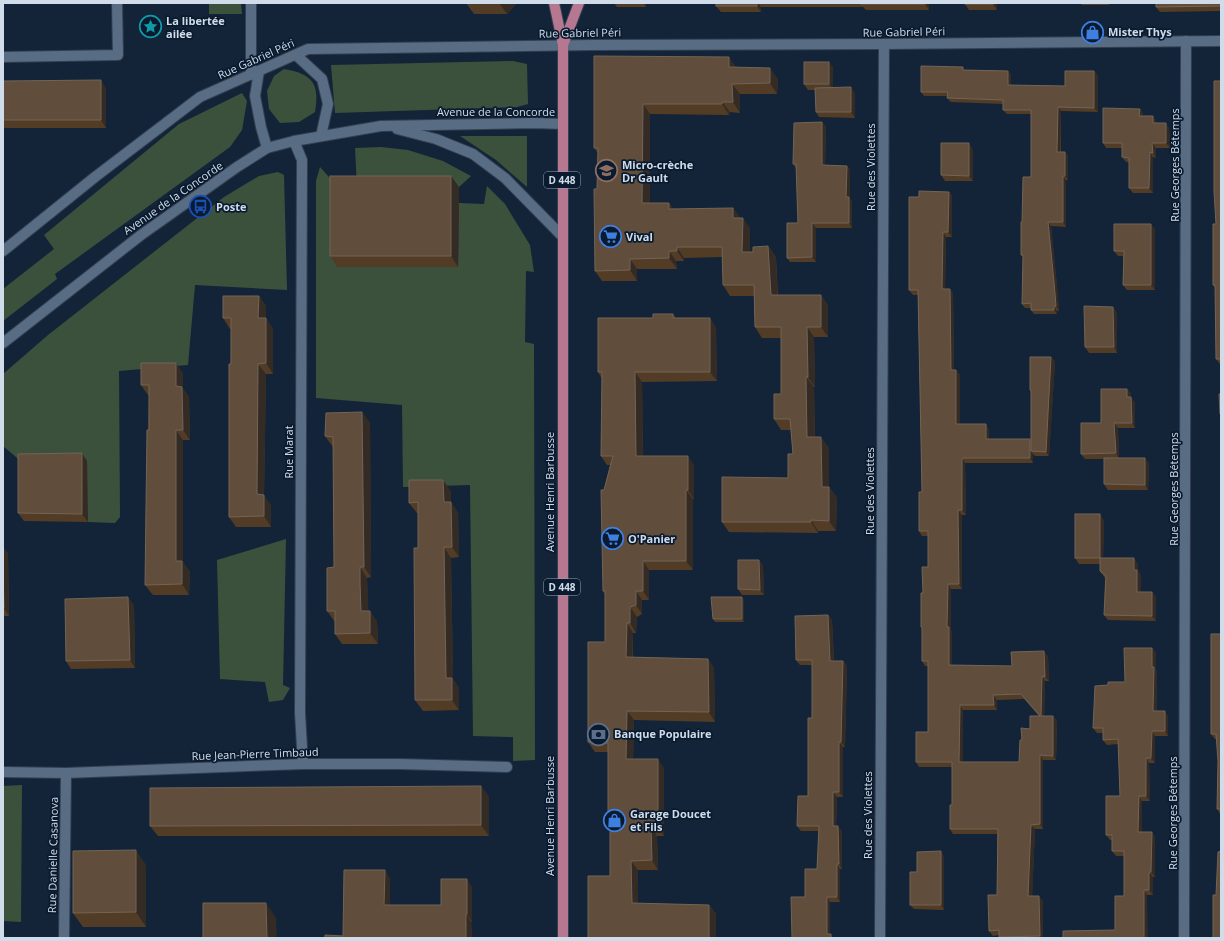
<svg xmlns="http://www.w3.org/2000/svg" width="1224" height="941" font-family="'Open Sans',sans-serif">
<rect width="100%" height="100%" fill="#132439"/>
<g fill="#3c513c">
<path d="M209,3h32l1,11h-33z"/>
<path d="M513,61l14,3 1,40 -11,3 -182,6 -4,-48z"/>
<path d="M284,69c28,5 36,14 31,43l-16,10 -19,1 -11,-14 -2,-18 7,-15z"/>
<path d="M242,93l5,8 -5,29 -12,17 -175,127 2,5 -54,42v-32l51,-40 -10,-14 135,-111z"/>
<path d="M460,136h67v51l-31,-27z"/>
<path d="M381,147l27,3 35,11 28,15 -12,11h-102l-2,-39z"/>
<path d="M320,167l17,19 121,81 1,-64 25,1 3,-18 18,18 25,41 4,27 -8,-1 -1,71 9,2 1,416 -22,1v-24l-40,-1 -3,-251 -67,2 -1,-82 -86,-7v-217z"/>
<path d="M278,172l6,3 3,115 -92,-5 -7,80 -69,6 1,146 -5,6 -27,-1 -65,-59 -20,-17v-72l45,-39 176,-138 35,-21z"/>
<path d="M286,539l-3,146 7,3 -7,12 -14,2 -4,-20 -45,-3 -3,-119z"/>
<path d="M22,785l-1,137 -18,-1v-135z"/>
</g>
<g fill="none" stroke-linecap="round" stroke-linejoin="round">
<defs>
<g id="minor">
<path d="M296,55l26,24 6,25 -7,32"/>
<path d="M3,57l115,-2 -1,-52"/>
<path d="M259,71l-4,25 6,31 6,21"/>
<path d="M251,75v-72"/>
<path d="M397,129l39,10 37,15 32,24 57,58"/>
<path d="M294,141l8,19 -2,553 3,51"/>
<path d="M3,251l92,-74 105,-80 108,-48 287,-4 289,-1 337,-3"/>
<path d="M3,343l138,-108 96,-68 30,-19 27,-7 87,-15 154,-3 27,1"/>
<path d="M3,772l63,1 237,-9h97l107,3"/>
<path d="M64,938l2,-165"/>
<path d="M880,938l4,-894"/>
<path d="M1184,938l2,-897"/>
</g>
<g id="major">
<path d="M554,3l9,42v893"/>
<path d="M563,45l16,-42"/>
</g>
</defs>
<use href="#minor" stroke="#333f50" stroke-width="12"/>
<use href="#major" stroke="#333f50" stroke-width="12"/>
<use href="#minor" stroke="#586c84" stroke-width="10"/>
<use href="#major" stroke="#b67890" stroke-width="10"/>
</g>
<g fill="#533c26" fill-rule="evenodd">
<path d="M466,3h51l-10,11h-33z"/>
<path d="M614,3h32v4h-29z"/>
<path d="M716,3h213v7h-63l-3,-3h-102v5h-40l-5,-6z"/>
<path d="M965,3h32v7h-28l-4,-6z"/>
<path d="M1074,3h35v2h-27l-1,-1h-7z"/>
<path d="M1221,3v8l-61,1 -4,-5z"/>
<path d="M594,56l142,11 42,12 -1,15h-37v19l-10,-1 -1,3 -79,-1v89h19l4,6 60,-1 7,10 10,10v24h3l15,-6 8,11 2,38h43l7,10v32h-14l1,50h-1l1,50 14,11v39l8,11 -1,33h-18v2l-89,-1 -7,-10 66,-44 5,-24 -2,-24h-10l-7,-11 7,-25v-56h-19l-7,-11 -1,-31h-24l-7,-11 -1,-28 -38,1v3h-8l1,8h-40v12h-35l-7,-10 2,-82 1,-36 -4,-5z"/>
<path d="M833,67v20l22,6v25l-36,-1 -3,-5 -1,-22h-7l-4,-6z"/>
<path d="M965,70l43,1 3,4v10l54,1 29,-15 4,5v36l-37,-1v41h4l3,4v24h-2v47l-15,-1 6,60 2,25h-2v3h-23l-3,-4v-2h-6l-3,-4 1,-48 -2,-1 1,-33 9,-45v-63h-24l-4,-4v-6l-52,-2 -4,-4 1,-2h-24l-3,-4z"/>
<path d="M3,81l103,7v40h-103z"/>
<path d="M1221,81v283h-1l-4,-5 -1,-71 -2,-3 3,-61z"/>
<path d="M1140,109l3,5v2l13,5v2l13,5 1,20h-14v10l-3,-1v36h-20l-4,-5v-26h-3l-4,-5v-9h-16l-3,-5z"/>
<path d="M822,122l4,5 -1,38 22,1 3,4v29l2,3v26h-36v34h-26l-3,-4 11,-35 -2,-55 -3,-4z"/>
<path d="M973,149v32h-28l-4,-6z"/>
<path d="M451,176l8,11 -1,80h-121l-7,-11z"/>
<path d="M949,192l3,4v41h-6l-1,52h5l3,5 1,76h2l4,5v49l29,5v10h41l1,3v-50l-1,-2 25,-29 -6,95h-14l-2,-2v9h-68l1,52h-4v74h-11v41l1,2v33l60,1 36,-10 1,25h-4l-1,35h9l4,5 -1,39h-13v69h-8l-3,67 11,5v37h-43l-1,-3 -6,1 -4,-5 8,-36v-61h-44l-3,-5 2,-24v-38h-33l-3,-5 12,-30v-66h-3l-3,-5v-33l-1,-1 2,-34 5,-26v-31h-6l-3,-5 3,-39 -4,-197h-5l-4,-5 10,-93zM1024,699l15,17 -17,24 -3,22h-56v-52h34v-10z"/>
<path d="M1155,229v61h-28l-4,-5v-29h-5l-4,-5z"/>
<path d="M259,296l7,10v12l7,11v45h-7l-2,122 7,9v22h-35l-7,-10 2,-188h-1l-7,-11z"/>
<path d="M1117,312v41h-28l-4,-6z"/>
<path d="M673,314l3,4 40,9 1,54 -75,1 1,74 51,9v34h-1v71h-44v30h-7v14l-5,3 -1,16h-3v24l75,2 6,9 1,54 -81,-2 -1,39 31,9v68h-7l1,34h-20v34l71,1 7,9v24h-128l22,-62v-46l-2,-3v-75h-13l-7,-10 17,-100v-48l-2,-3 1,-101 6,-25h-3l-6,-9 1,-77 -4,-7 55,-54z"/>
<path d="M176,363l7,11v15l6,8 1,43h-7v122l7,10 -1,23h-36l-8,-10 4,-190h-1l-7,-10z"/>
<path d="M1127,389l4,5v3l4,6v25h-17l1,30 30,5 -1,27h-40l-4,-6v-25h-19l-4,-5 20,-31z"/>
<path d="M370,422l1,155 -4,1 1,33h2l7,11 1,22h-36l-7,-10v-12l-8,-11 7,-44 -1,-120 -8,-11z"/>
<path d="M87,461l1,61 -64,-1 -6,-8z"/>
<path d="M451,491v11l7,11 1,44 -8,1 2,121 6,9v22l-36,1 -8,-11 3,-152v-35h-1l-8,-10z"/>
<path d="M1104,520l-1,38 35,6v7l3,4v17h11l4,5v24l-48,-1 -4,-5 1,-37 -5,-7v-7h-21l-4,-6z"/>
<path d="M3,547l5,7 1,62h-6z"/>
<path d="M759,560l4,6 1,29h-22l-4,-6z"/>
<path d="M744,600v22h-29l-2,-3z"/>
<path d="M134,605l1,63 -64,1 -5,-8z"/>
<path d="M828,615l4,5 2,41h9l4,5 -2,81h-2v50h-6l-1,29 6,5v38h-2v33h-10v32l3,4h-41l13,-41 12,-28 2,-38h-18l-4,-5 11,-30 4,-78v-53h-12l-4,-5z"/>
<path d="M1221,634v180h-1l-3,-5 1,-48 -1,-22h-2l-4,-5z"/>
<path d="M1152,648l4,5v17l1,2v39l11,5v20h-13v27h-6l1,38h-8v31l13,5v40h-2v18h-6l-32,35 9,-34v-40h-8l-4,-5v-11h-2l-4,-5 14,-39 -2,-52 -11,1 -4,-5v-7h-6l-4,-5 15,-43 17,-3z"/>
<path d="M489,796v40h-331l-8,-10z"/>
<path d="M944,856v54l-30,-1 -4,-4 7,-33z"/>
<path d="M146,865v62h-63l-10,-14z"/>
<path d="M390,878v27h51l31,-18v35h-1l1,16h-147l18,-2z"/>
</g>
<g fill="#342b25">
<path d="M499,3h18l-10,11z"/>
<path d="M643,3h3v4z"/>
<path d="M757,3h1l3,4v5l-4,-6z"/>
<path d="M925,3h4v7l-4,-6z"/>
<path d="M993,3h4v7l-4,-6z"/>
<path d="M729,57l7,10v11l-7,-11z"/>
<path d="M829,62l4,5v23l-4,-6z"/>
<path d="M770,68l8,11 -1,15 -7,-11z"/>
<path d="M1008,71l3,4v14l-3,-4z"/>
<path d="M1094,71l4,5v36l-4,-4z"/>
<path d="M101,80l5,8v40l-5,-8z"/>
<path d="M732,84l8,10v19l-7,-11z"/>
<path d="M851,87l4,6v25l-4,-6z"/>
<path d="M722,102l8,10 -1,3 -7,-11z"/>
<path d="M643,104l7,10v100l-8,-11z"/>
<path d="M1058,107l3,4 -1,45 -3,-4z"/>
<path d="M1140,109l3,5v7l-4,-5z"/>
<path d="M1153,116l3,5v7l-3,-5z"/>
<path d="M822,122l4,5 -1,43 -3,-5z"/>
<path d="M1166,123l3,5 1,20 -4,-5z"/>
<path d="M969,143l4,6v32l-4,-5z"/>
<path d="M1152,143l4,5v10l-3,-5z"/>
<path d="M1065,152l3,4v24l-3,-4z"/>
<path d="M1150,152l3,5v36l-4,-5z"/>
<path d="M847,166l3,4v29l2,3v26l-3,-5 -3,-26z"/>
<path d="M451,176l8,11 -1,80 -7,-11z"/>
<path d="M1063,176l3,4v47l-3,-5z"/>
<path d="M949,192l3,4v41l-4,-5z"/>
<path d="M669,203l7,11 -7,-5z"/>
<path d="M733,208l7,10h-7z"/>
<path d="M743,218l7,10v34l-8,-10z"/>
<path d="M1048,222l3,4 6,60 2,25 -3,-5z"/>
<path d="M812,223l4,5v34l-4,-5z"/>
<path d="M1151,224l4,5v61l-4,-5z"/>
<path d="M943,232l3,5 -1,57 -3,-5z"/>
<path d="M768,246l8,11 2,49 -7,-11z"/>
<path d="M677,247l7,11v3l-7,-10z"/>
<path d="M669,251l7,10 1,8 -8,-11z"/>
<path d="M630,259l7,10v12l-7,-11z"/>
<path d="M950,289l3,5 1,81 -3,-5z"/>
<path d="M821,295l7,10v32l-7,-10z"/>
<path d="M259,296l7,10v12l7,11v45l-7,-11 -8,-45z"/>
<path d="M1054,306l3,5v3l-3,-4z"/>
<path d="M1113,307l4,5v41l-3,-6z"/>
<path d="M710,318l6,9 1,54 -7,-9z"/>
<path d="M807,327l7,10 1,50 -7,-10z"/>
<path d="M1051,357l4,4 -6,95 -3,-4z"/>
<path d="M176,363l7,11v15l6,8 1,43 -7,-10 -7,-44z"/>
<path d="M258,364l8,10 -2,122 7,9v22l-7,-11 -7,-22z"/>
<path d="M956,370l4,5v54l-4,-5z"/>
<path d="M635,372l7,10 1,83 -7,-9z"/>
<path d="M806,377l8,10 1,61 -8,-11z"/>
<path d="M1127,389l4,5v9l-4,-6z"/>
<path d="M1131,397l4,6v25l-3,-5z"/>
<path d="M362,412l8,10 1,155 -7,-10z"/>
<path d="M1114,423l4,5 1,31 -3,-6z"/>
<path d="M986,424l3,5v15l-3,-5z"/>
<path d="M176,430l7,10v122l7,10 -1,23 -7,-11 -6,-23z"/>
<path d="M821,437l8,11v50l-7,-11z"/>
<path d="M1030,439l3,5 -2,7 2,3v9l-3,-5z"/>
<path d="M82,453l5,8 1,61 -6,-8z"/>
<path d="M688,456l6,9v34l-6,-9z"/>
<path d="M962,458l3,5 1,52 -4,-5z"/>
<path d="M1145,458l4,5 -1,27 -3,-5z"/>
<path d="M443,480l8,11v11l7,11 1,44 -7,-10 -8,-45z"/>
<path d="M829,487l8,11 -1,33 -7,-10z"/>
<path d="M686,490l7,9v71l-7,-9z"/>
<path d="M958,510l4,5v74l-3,-5z"/>
<path d="M1100,514l4,6 -1,44 -3,-6z"/>
<path d="M811,520l7,11v2l-7,-11z"/>
<path d="M3,547l5,7 1,62 -5,-8z"/>
<path d="M444,547l7,11 2,121 6,9v22l-7,-10 -6,-22z"/>
<path d="M1134,558l4,6v7l3,4v23l-4,-6 -3,-22z"/>
<path d="M759,560l4,6 1,29 -4,-5z"/>
<path d="M643,561l6,9v30l-6,-9z"/>
<path d="M360,567l7,11 2,44 -8,-11z"/>
<path d="M948,584l3,5v41l1,2v38l-3,-5 -2,-38z"/>
<path d="M636,591l6,9v14l-6,-9z"/>
<path d="M1152,592l4,5v24l-4,-5z"/>
<path d="M128,597l6,8 1,63 -5,-8z"/>
<path d="M742,597l2,3v22l-2,-3z"/>
<path d="M630,607l7,10 -1,16 -6,-10z"/>
<path d="M370,611l7,11 1,22 -8,-11z"/>
<path d="M828,615l4,5 2,46 -4,-5z"/>
<path d="M627,623l6,10 -1,33 -6,-9z"/>
<path d="M1152,648l4,5v17l1,2v44l-4,-5z"/>
<path d="M1044,651l4,5 1,25 -4,-4z"/>
<path d="M708,659l6,9 1,54 -6,-10z"/>
<path d="M843,661l4,5 -2,81 -4,-5z"/>
<path d="M1042,676l3,5 -1,40 -3,-5z"/>
<path d="M993,695l4,5v10l-3,-5z"/>
<path d="M960,705l3,5v57l-4,-5z"/>
<path d="M627,711l7,9 -1,49 -7,-10z"/>
<path d="M1165,711l3,5v20l-3,-5z"/>
<path d="M1053,716l4,5 -1,39 -3,-4z"/>
<path d="M1152,731l3,5v27l-4,-5z"/>
<path d="M839,742l4,5v50l-4,-5z"/>
<path d="M1040,755l3,5v69l-3,-5z"/>
<path d="M1146,758l3,5 1,38 -4,-5z"/>
<path d="M658,759l6,9v68l-6,-9z"/>
<path d="M481,786l8,10v40l-8,-11z"/>
<path d="M833,792l4,5 -1,34 -3,-5z"/>
<path d="M1139,796l3,5v36l-4,-5z"/>
<path d="M1031,825l4,4 -3,72 -4,-5z"/>
<path d="M838,826l4,5v38l-3,-5z"/>
<path d="M651,827l6,9 1,34 -6,-10z"/>
<path d="M1152,832l3,5v40l-4,-5z"/>
<path d="M136,850l10,15v62l-10,-15z"/>
<path d="M941,851l3,5v54l-3,-5z"/>
<path d="M631,861l7,9v43l-6,-10z"/>
<path d="M837,864l3,5v33l-3,-5z"/>
<path d="M385,870l5,8v34l-6,-7z"/>
<path d="M1149,872l4,5v18l-4,-5z"/>
<path d="M467,879l5,8v35l-5,-8z"/>
<path d="M1144,890l3,5 1,43h-4z"/>
<path d="M1039,896l4,5v37h-2l-1,-2z"/>
<path d="M827,897l3,5v36l-3,-4z"/>
<path d="M266,903l10,15 1,20h-10z"/>
<path d="M709,905l7,9v24h-7z"/>
<path d="M466,914l5,8 1,16h-6z"/>
</g>
<g fill="#614d3b" stroke="#726456" fill-rule="evenodd">
<rect x="716" y="3" width="41" height="3"/>
<rect x="861" y="3" width="64" height="1"/>
<rect x="965" y="3" width="28" height="1"/>
<path d="M1156,3h65v3l-65,1z"/>
<path d="M594,56l135,1v10l41,1v15l-38,1 1,18h-11v2h-79l-1,99h27v6l64,-1v10h10l-1,34h11v-5l15,-1 3,49h50v32h-14l1,50h-2l1,60h14l1,50h7v34l-18,-1v2h-89v-45l66,1v-24h5l-3,-35h-16v-25h7v-67h-26l-1,-42h-31l-1,-38h-45v4h-8v7l-39,1v11l-35,1 -1,-82h3l1,-41h-4z"/>
<rect x="804" y="62" width="25" height="22"/>
<path d="M921,66l42,1v3l45,1v14l57,1v-15h29v37l-36,-1 -1,45h8v24h-2v46h-15l6,60 2,24h-2v4h-23v-7l-9,1 1,-49h-2v-33h1l1,-45h8v-67h-28v-10l-56,-2 1,-6h-27z"/>
<path d="M101,80v40h-98v-39z"/>
<path d="M1214,81h7v278h-5l-1,-74h-2v-61h3l-2,-32z"/>
<path d="M851,87v25h-35l-1,-24z"/>
<path d="M1103,108l37,1 -1,7h14v7h13v20h-14l1,10 -3,-1 -1,36h-20v-30l-7,-1v-14h-19z"/>
<path d="M822,122v43l25,1 -1,31h3v26h-37v34l-25,1v-35h11l-2,-59h-3l1,-41z"/>
<path d="M941,143h28v33l-28,-1z"/>
<rect x="330" y="176" width="121" height="80"/>
<path d="M919,191l30,1 -1,40h-5l-1,57h8l1,81h5v54h30v15h44v19h-68v52h-4l1,74h-11l-1,43h2v38l63,1 -1,-14 33,-1 1,26 -3,-1 -1,40h12v40l-13,-1v69l-9,1 -3,71h11l1,40 -41,1v-7l-10,1 -1,-36h9l1,-66h-48v-24h2v-43h-36v-30h12v-71h-6v-34h-1v-34h2l-1,-26h6v-36h-9v-39h3l-4,-202h-9v-93h10zM1021,694l19,22h-10v13l-9,-1 1,12h-2l-1,22h-60l1,-57h34l-1,-10z"/>
<path d="M1114,224h37v61h-28l1,-34h-10z"/>
<path d="M223,296h36l-1,22h8v45l-8,1 -1,130 7,1v21l-35,1v-153h2v-46h-8z"/>
<path d="M1084,306l29,1 1,40h-29z"/>
<path d="M653,314h20v4h37v54h-75l1,84h52v34h-2v71h-43v30h-7v14l-6,2v16h-3l-1,34 82,2 1,53 -82,-1 -1,48h32v68h-7l1,33 -21,1 1,42 77,2v33h-121v-62h22v-49h-2v-84l-20,-1v-100h17v-51h-2l-2,-101h3l9,-34h-12l1,-84h-4v-54h55z"/>
<path d="M1030,357h21l-5,95 -15,-1v-61h-1z"/>
<path d="M141,363h35v23l6,1 1,43h-7v131h6v23l-37,1 2,-155h2v-45h-8z"/>
<path d="M1101,389h26v8h4l1,26h-18l2,30 -35,1v-31h20z"/>
<path d="M1219,394h2v20h-1z"/>
<path d="M362,412l2,155h-4v17l1,27h9v22l-35,1v-23h-8v-43l7,-1 -1,-130 -8,-1 1,-23z"/>
<path d="M82,453v61l-64,-1v-59z"/>
<path d="M1104,458h41v27l-41,-1z"/>
<path d="M409,480h34l1,22h7l1,45h-8l2,131h6v22h-37l-1,-152h4v-46l-9,1z"/>
<rect x="1075" y="514" width="25" height="44"/>
<path d="M1100,558h34v12h3v22h15v24l-48,-1 2,-39 -6,-5z"/>
<path d="M738,560h21l1,30 -22,-1z"/>
<path d="M3,570l1,38h-1z"/>
<path d="M128,597l2,63 -64,1 -1,-62z"/>
<path d="M711,597h31v22h-29z"/>
<path d="M828,615l2,46h13l-2,81h-2v50h-6v34h5l1,38h-2v33h-10v37h4v4h-39l-1,-41h14v-28h12l2,-43h-22l1,-30h10v-78h4v-58h-16l-1,-44z"/>
<path d="M1211,634h10v175h-4l1,-48 -2,-27h-5z"/>
<path d="M1124,648h28v19h2l-1,44h12v20h-13l-1,27h-5v38h-7l-1,36h14l-1,40h-2v18h-5v48h-81v-7l52,-1v-34h9v-45h-12v-16h-6v-39h14l-2,-57 -15,1v-12h-10l2,-42 13,-1v-3h17z"/>
<path d="M481,786v39l-331,1v-38z"/>
<path d="M136,850v62l-63,1v-62z"/>
<path d="M941,851v54h-31v-33h7v-20z"/>
<path d="M1221,851v87h-8v-43h3l2,-43z"/>
<path d="M344,870h41l-1,35h57v-26h26v35h-1v24h-141v-3l18,1z"/>
<path d="M203,903h63l1,35h-64z"/>
</g>
<defs>
<symbol id="sight-ring" viewBox="-11 -11 22 22"><circle r="9.5" fill="#0a1b2f" stroke="#0f9aa8" stroke-width="1.5"/><path d="M0-6L1.8-2.2L6-1.7L2.9 1.2L3.7 5.4L0 3.3L-3.7 5.4L-2.9 1.2L-6-1.7L-1.8-2.2Z" fill="#0f9aa8"/></symbol>
<symbol id="shop-ring" viewBox="-11 -11 22 22"><circle r="9.5" fill="#0a1b2f" stroke="#3f7fe0" stroke-width="1.5"/><path d="M-5-2.5h2.3a2.7 3.5 0 0 1 5.4 0H5L5.5 6h-11ZM-1.5-2.5h3a1.5 2.3 0 0 0-3 0Z" fill="#3f7fe0"/></symbol>
<symbol id="school-ring" viewBox="-11 -11 22 22"><circle r="9.5" fill="#0a1b2f" stroke="#8d6e63" stroke-width="1.5"/><path d="M0-5L7-2L0 1L-7-2ZM-4 1L0 2.5L4 1V4Q0 6-4 4Z" fill="#8d6e63"/></symbol>
<symbol id="bus-ring" viewBox="-11 -11 22 22"><circle r="9.5" fill="#0a1b2f" stroke="#1a4fb4" stroke-width="1.5"/><path d="M-5-6H5V4H4V6H2V4H-2V6H-4V4H-5ZM-3.5-4V0h7V-4ZM-3.5 1.2v1.5H-2V1.2ZM2 1.2v1.5H3.5V1.2Z" fill="#1a4fb4"/></symbol>
<symbol id="supermarket-ring" viewBox="-11 -11 22 22"><circle r="9.5" fill="#0a1b2f" stroke="#3f7fe0" stroke-width="1.5"/><path d="M-6-5.5h2.5l.6 2H6L4.5 2H-2.5L-4.4-4H-6ZM-1.5 3.2a1.3 1.3 0 1 0 .1 0ZM3 3.2a1.3 1.3 0 1 0 .1 0Z" fill="#3f7fe0"/></symbol>
<symbol id="bank-ring" viewBox="-11 -11 22 22"><circle r="9.5" fill="#0a1b2f" stroke="#5c6f8a" stroke-width="1.5"/><path d="M-6-4H6V4H-6ZM0-2.3a2.3 2.3 0 1 0 0 4.6a2.3 2.3 0 1 0 0-4.6Z" fill="#5c6f8a"/></symbol>
</defs>
<g fill-rule="evenodd">
<use href="#sight-ring" x="138" y="14" width="25" height="25"/>
<use href="#shop-ring" x="1080" y="20" width="25" height="25"/>
<use href="#school-ring" x="594" y="158" width="25" height="25"/>
<use href="#bus-ring" x="188" y="194" width="25" height="25"/>
<use href="#supermarket-ring" x="598" y="224" width="25" height="25"/>
<use href="#supermarket-ring" x="600" y="526" width="25" height="25"/>
<use href="#bank-ring" x="586" y="722" width="25" height="25"/>
<use href="#shop-ring" x="602" y="808" width="25" height="25"/>
</g>
<g text-anchor="middle" stroke-width="3.5" stroke-linejoin="round" paint-order="stroke">
<g fill="#0a1b2f" stroke="#95a2b2" stroke-width="1">
<rect x="544" y="172" width="36" height="16" rx="3"/>
<rect x="544" y="579" width="36" height="16" rx="3"/>
</g>
<g font-size="10" font-weight="bold" fill="#d1dcea">
<text x="562" y="184">D 448</text>
<text x="562" y="591">D 448</text>
</g>
<g font-size="11" font-weight="bold" fill="#d1dcea" stroke="#0a1b2f" text-anchor="start">
<text x="166" y="25">La libertée<tspan x="166" dy="13">ailée</tspan></text>
<text x="1108" y="36">Mister Thys</text>
<text x="622" y="169">Micro-crèche<tspan x="622" dy="13">Dr Gault</tspan></text>
<text x="216" y="211">Poste</text>
<text x="626" y="241">Vival</text>
<text x="628" y="543">O'Panier</text>
<text x="614" y="738">Banque Populaire</text>
<text x="630" y="818">Garage Doucet<tspan x="630" dy="13">et Fils</tspan></text>
</g>
<g font-size="11" fill="#d1dcea" stroke="#0a1b2f">
<text transform="translate(904 32) rotate(-1)" y="4">Rue Gabriel Péri</text>
<text transform="translate(580 33) rotate(-1)" y="4">Rue Gabriel Péri</text>
<text transform="translate(256 59) rotate(-24)" y="4">Rue Gabriel Péri</text>
<text x="496" y="116">Avenue de la Concorde</text>
<text transform="translate(1175 165) rotate(-90)" y="4">Rue Georges Bétemps</text>
<text transform="translate(871 167) rotate(-90)" y="4">Rue des Violettes</text>
<text transform="translate(173 198) rotate(-35)" y="4">Avenue de la Concorde</text>
<text transform="translate(289 452) rotate(-90)" y="4">Rue Marat</text>
<text transform="translate(1174 489) rotate(-90)" y="4">Rue Georges Bétemps</text>
<text transform="translate(870 491) rotate(-90)" y="4">Rue des Violettes</text>
<text transform="translate(550 492) rotate(-90)" y="4">Avenue Henri Barbusse</text>
<text transform="translate(255 754) rotate(-2)" y="4">Rue Jean-Pierre Timbaud</text>
<text transform="translate(1173 813) rotate(-90)" y="4">Rue Georges Bétemps</text>
<text transform="translate(868 815) rotate(-90)" y="4">Rue des Violettes</text>
<text transform="translate(550 816) rotate(-90)" y="4">Avenue Henri Barbusse</text>
<text transform="translate(53 855) rotate(-89)" y="4">Rue Danielle Casanova</text>
</g>
</g>
<rect width="1224" height="941" fill="none" stroke="#d1dcea" stroke-width="8"/>
</svg>
